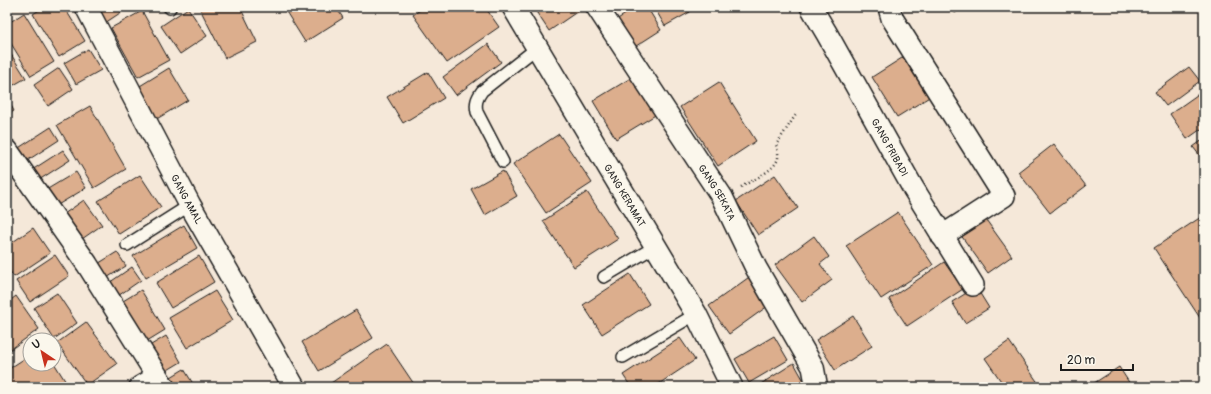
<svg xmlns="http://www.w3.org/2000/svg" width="1211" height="394" font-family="Pangolin,sans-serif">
<rect width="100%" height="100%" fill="#f5e8d9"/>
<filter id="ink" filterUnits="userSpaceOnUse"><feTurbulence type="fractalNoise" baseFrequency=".025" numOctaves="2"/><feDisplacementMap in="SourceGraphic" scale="8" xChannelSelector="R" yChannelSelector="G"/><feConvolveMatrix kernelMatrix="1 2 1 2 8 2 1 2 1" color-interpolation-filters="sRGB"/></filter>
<g filter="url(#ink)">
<g fill="#dcae8d" stroke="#1c1c1c">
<path d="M44,7h20l21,34 -26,16 -26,-43z"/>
<path d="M93,7h36l-24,16z"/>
<path d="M143,7h11l-8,5z"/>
<path d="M199,7h41l17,35 -32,16z"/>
<path d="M289,7h47l7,11 -38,24 -20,-32z"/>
<path d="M424,7h61l14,20 -52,36 -34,-48z"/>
<path d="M533,7h51l-35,24z"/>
<path d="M616,7h9l-6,4z"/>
<path d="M637,7h10l14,23 -28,18 -17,-28z"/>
<path d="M654,7h33l3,5 -25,14z"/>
<path d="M950,7h13l-8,6z"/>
<path d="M188,8l19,28 -27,18 -19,-28z"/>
<path d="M142,11l27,49 -31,17 -27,-49z"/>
<path d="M24,13l30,49 -23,14 -24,-39v-13z"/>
<path d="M488,44l13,18 -45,33 -13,-18z"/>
<path d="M7,48l19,30 -14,8 -5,-8z"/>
<path d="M88,49l13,21 -25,14 -12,-21z"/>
<path d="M905,56l26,40 -34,21 -25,-40z"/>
<path d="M1189,67l11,14 -34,25 -11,-14z"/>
<path d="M59,68l14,21 -25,17 -14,-21z"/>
<path d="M169,68l19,32 -33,20 -20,-31z"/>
<path d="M428,72l16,26 -41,25 -16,-26z"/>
<path d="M634,76l23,38 -41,25 -23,-38z"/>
<path d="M719,82l37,59 -38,25 -38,-59z"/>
<path d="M1204,90v37l-17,12 -17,-25z"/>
<path d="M7,98l7,13 -7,4z"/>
<path d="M90,106l36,63 -32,19 -37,-63z"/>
<path d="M51,127l8,13 -34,22 -8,-13z"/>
<path d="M559,134l33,49 -46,30 -33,-49z"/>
<path d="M1204,139v22l-11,-14z"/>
<path d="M1054,144l32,42 -36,27 -32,-41z"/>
<path d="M63,150l7,10 -31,20 -7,-10z"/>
<path d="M503,171l14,25 -32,19 -14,-26z"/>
<path d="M76,172l10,16 -30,18 -10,-16z"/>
<path d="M140,175l21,32 -42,27 -21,-33z"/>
<path d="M775,175l23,33 -40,27 -22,-34z"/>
<path d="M587,192l31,47 -44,28 -31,-46z"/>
<path d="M84,200l18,25 -20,14 -18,-25z"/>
<path d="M898,212l35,53 -52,34 -35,-53z"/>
<path d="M984,217l28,39 -24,17 -28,-39z"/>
<path d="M1201,217l3,5v102l-50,-76z"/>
<path d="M184,225l13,23 -51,30 -13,-22z"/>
<path d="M33,228l17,25 -36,24 -7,-10v-21z"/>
<path d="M814,236l15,21 -9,7 12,16 -30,22 -27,-37z"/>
<path d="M117,252l9,14 -21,13 -9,-14z"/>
<path d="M55,255l14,21 -39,26 -14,-21z"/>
<path d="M199,256l15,26 -43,26 -15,-25z"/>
<path d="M944,262l19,27 -56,37 -18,-27z"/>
<path d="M132,267l9,13 -26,18 -9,-13z"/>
<path d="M630,274l19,30 -47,30 -19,-29z"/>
<path d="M752,275l20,28 -43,31 -20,-28z"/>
<path d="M976,287l13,21 -24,15 -13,-21z"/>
<path d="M141,290l24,40 -18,11 -24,-40z"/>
<path d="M215,291l18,29 -46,28 -18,-30z"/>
<path d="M57,293l20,30 -23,16 -20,-31z"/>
<path d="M16,296l23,33 -32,23v-49z"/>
<path d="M356,310l17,28 -54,33 -17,-29z"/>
<path d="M853,316l19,30 -37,24 -19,-30z"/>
<path d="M86,322l31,42 -30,21 -30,-42z"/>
<path d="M166,336l15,26 -20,12 -15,-26z"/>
<path d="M774,336l14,24 -39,23 -14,-24z"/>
<path d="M680,338l15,22 -41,27h-23l-8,-12z"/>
<path d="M1009,341l32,46h-36l-20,-29z"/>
<path d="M387,344l29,43h-82l-3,-4z"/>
<path d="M30,355v9l24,-1 15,24h-62v-17z"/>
<path d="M794,363l10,18 -9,6h-39z"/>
<path d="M1119,367l13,20h-44z"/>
<path d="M184,369l11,18h-24l-5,-7z"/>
</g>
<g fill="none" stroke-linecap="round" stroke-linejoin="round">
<defs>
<g id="service">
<path d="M169,7l1,1"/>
<path d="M503,162l-26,-50c-2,-9 0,-14 5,-21l56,-44"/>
<path d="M127,245l63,-40"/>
<path d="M604,277l52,-31"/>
<path d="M623,357l73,-43"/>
</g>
<g id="minor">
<path id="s1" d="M86,7l104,198 104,182"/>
<path id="s2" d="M513,7l183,307 36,73"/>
<path id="s3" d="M597,7l125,190 34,71 57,99 3,16 -2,4"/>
<path id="s4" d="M811,7l16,27 86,154 60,97"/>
<path d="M890,7v4l2,7 112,178 -62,40"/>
<path d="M7,150l80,114 77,123"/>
<path d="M140,387l17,-10"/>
</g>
</defs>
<use href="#service" stroke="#1c1c1c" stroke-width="14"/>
<use href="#minor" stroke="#1c1c1c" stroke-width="24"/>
<path stroke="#1c1c1c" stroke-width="2.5" stroke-dasharray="1 3" stroke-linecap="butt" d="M741,187c10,-6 35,-17 37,-29 1,-4 -1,-9 -2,-13l21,-32"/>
<use href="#service" stroke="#fbf7ec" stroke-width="11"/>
<use href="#minor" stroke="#fbf7ec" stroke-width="21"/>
</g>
</g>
<g text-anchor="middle" stroke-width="4" stroke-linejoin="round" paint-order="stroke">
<g font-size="10" fill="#1c1c1c" stroke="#fbf7ec">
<text dy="4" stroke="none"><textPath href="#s4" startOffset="161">GANG PRIBADI</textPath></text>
<text dy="4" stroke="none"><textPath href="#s3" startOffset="221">GANG SEKATA</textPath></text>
<text dy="4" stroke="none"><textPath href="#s2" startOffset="219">GANG KERAMAT</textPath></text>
<text dy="4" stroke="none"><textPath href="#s1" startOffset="217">GANG AMAL</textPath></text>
</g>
</g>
<rect width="1211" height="394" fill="none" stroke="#fbf7ec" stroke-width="24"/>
<rect x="12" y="12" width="1187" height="370" fill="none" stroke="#1c1c1c" stroke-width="1.5" filter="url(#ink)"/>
<g transform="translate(42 352) rotate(325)"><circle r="19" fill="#fbf7ec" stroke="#a29f99"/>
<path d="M0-3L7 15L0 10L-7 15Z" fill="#c8321e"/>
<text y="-6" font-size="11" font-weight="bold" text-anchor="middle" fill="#1c1c1c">U</text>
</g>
<path d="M1061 364v6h72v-6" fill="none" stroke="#1c1c1c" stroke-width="2"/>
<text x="1067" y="364" font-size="12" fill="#1c1c1c" stroke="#fbf7ec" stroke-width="3" paint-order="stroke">20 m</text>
</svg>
